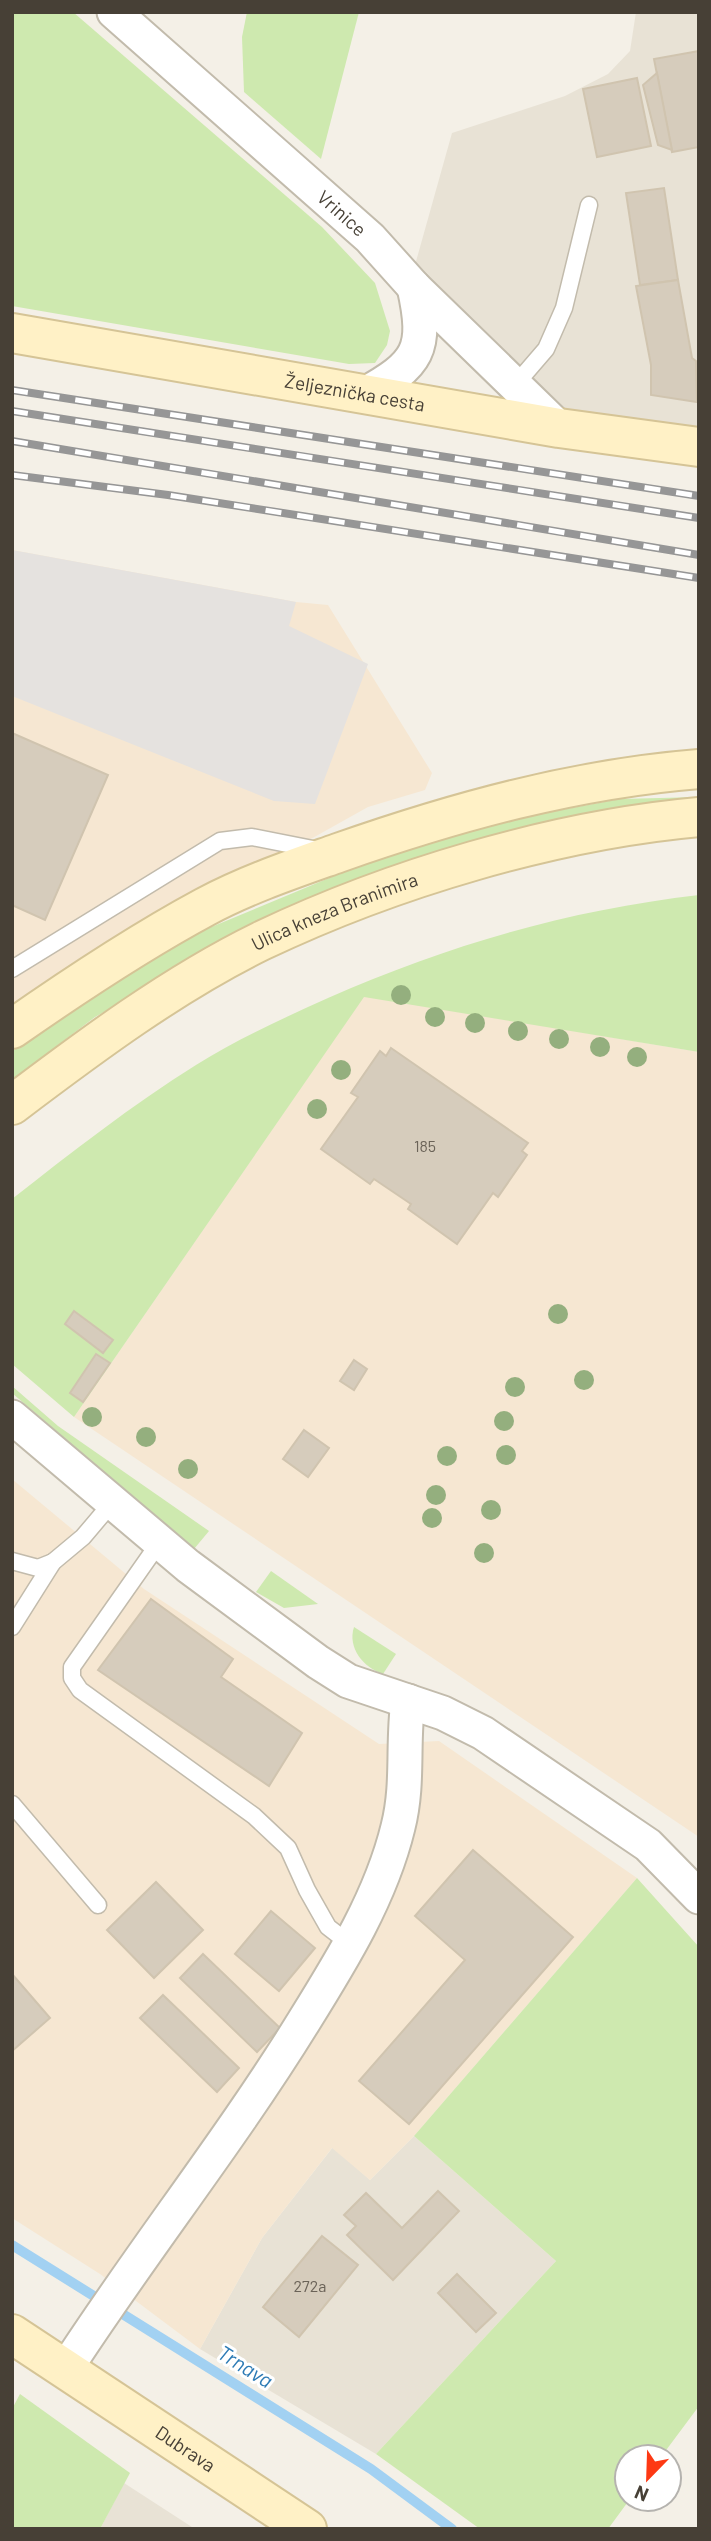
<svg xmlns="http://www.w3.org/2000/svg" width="711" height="2541" font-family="Barlow,sans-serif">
<rect width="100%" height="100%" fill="#f4f0e7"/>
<g fill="#e8e2d5">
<path d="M636,12h63v453l-109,-14 -175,-186 37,-132 113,-37 43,-22 22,-23z"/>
<path d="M414,2136l142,125 -180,193 -176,-105 62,-111 71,-91 37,33z"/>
<path d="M124,2483l71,46h-95z"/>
</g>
<g fill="#f6e7d2">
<path d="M12,550l284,52 32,3 104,168 -7,17 -57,17 -356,199z"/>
<path d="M364,996l335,56v785l-625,-420z"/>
<path d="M12,1479l132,110 235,155 60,-3 198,137 -223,258 -44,44 -38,-32 -70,90 -62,111 -100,-75 -88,-56z"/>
</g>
<g fill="#cee9af">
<path d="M12,12h61l249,215 53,56 15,48 -3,14 -12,18 -26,1 -337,-58z"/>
<path d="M247,12h112l-38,147 -77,-67 -2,-55z"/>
<path d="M699,797l-146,27 -310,110 -148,83 -83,63v-29l168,-111 226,-94 112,-28 102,-19z"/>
<path d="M699,895v157l-335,-55 -290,420 -62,-53v-165c60,-47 120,-94 184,-134 41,-26 88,-47 132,-67 120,-53 241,-88 371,-103z"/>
<path d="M12,1386l46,40 151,105 -15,18 -182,-156z"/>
<path d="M271,1571l47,33 -34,4 -28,-16z"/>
<path d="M354,1627l42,27 -13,20c-19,-6 -36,-26 -29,-47z"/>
<path d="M637,1878l62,69v459l-38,51h-34v42h3l-22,30h-128l-104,-75 180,-193 -142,-125z"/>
<path d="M20,2394l110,79 -30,56h-88v-120z"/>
</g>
<path fill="#e5e2df" d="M12,550l284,52 -7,24 79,38 -53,140 -41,-3 -262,-105z"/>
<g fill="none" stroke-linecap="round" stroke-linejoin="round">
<path stroke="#a2d1f2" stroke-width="10" d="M12,2245l359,224 81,60"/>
</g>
<g fill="#d6ccbc" stroke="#d0c4af" stroke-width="2">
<path d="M699,51v96l-27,5 -18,-93z"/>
<path d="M657,73l15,77 -14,-5 -15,-60z"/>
<path d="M637,78l14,68 -54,11 -14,-68z"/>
<path d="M664,188l14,92 -38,5 -14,-92z"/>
<path d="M678,280l14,78 4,3 1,41 -46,-7v-30l-15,-79z"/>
<path d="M12,733l96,42 -63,145 -33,-15z"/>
<path d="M391,1048l137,95 -6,8 5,4 -29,42 -5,-4 -36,51 -49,-35 3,-5 -37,-25 -4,5 -49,-35 37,-52 -7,-4 29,-42 6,5z"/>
<path d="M74,1311l39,29 -10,13 -38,-29z"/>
<path d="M96,1354l14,9 -27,39 -13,-9z"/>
<path d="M354,1360l13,9 -13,21 -14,-9z"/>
<path d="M304,1430l25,18 -21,29 -25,-18z"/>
<path d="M151,1599l82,60 -12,18 81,56 -33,53 -171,-116z"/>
<path d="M473,1850l100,87 -164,187 -50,-43 106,-121 -50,-44z"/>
<path d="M156,1882l47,48 -49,48 -47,-48z"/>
<path d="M271,1911l44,37 -36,43 -44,-37z"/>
<path d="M203,1954l77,74 -23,24 -77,-74z"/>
<path d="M12,1974l38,44 -38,33z"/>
<path d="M163,1995l76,73 -22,24 -77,-74z"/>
<path d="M438,2191l21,20 -66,69 -46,-45 9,-9 -12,-11 22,-22 36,35z"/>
<path d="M322,2236l36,29 -59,72 -36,-30z"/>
<path d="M457,2274l39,39 -20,19 -38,-39z"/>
</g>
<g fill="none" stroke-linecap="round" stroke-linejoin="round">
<defs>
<g id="lane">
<path d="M515,385l31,-36 18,-41 25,-103"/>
<path d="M12,969l208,-128 32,-4 66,13"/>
<path d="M159,1543l-87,124v11l8,12 174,126 34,32 19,42 21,37 22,17"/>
<path d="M12,1561l26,7 15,-6"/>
<path d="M12,1627l41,-65 30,-25 28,-33"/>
<path d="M12,1804l86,101"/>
</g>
<g id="street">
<path id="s1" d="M114,12l256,226 44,49 145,141"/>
<path d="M363,395c56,-31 65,-45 51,-108"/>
<path d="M12,1417l176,149 130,96 30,19 95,32 40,20 165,112 51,52"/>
<path d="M65,2370c77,-119 165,-229 239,-349 38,-61 77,-124 94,-194 11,-43 4,-84 10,-126"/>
</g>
<g id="secondary">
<path id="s2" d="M12,333l547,95 140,19"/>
<path d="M12,1029c63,-44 126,-86 193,-122 43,-23 88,-38 133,-54 117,-41 236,-74 361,-84"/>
<path id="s3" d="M12,1105c78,-59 161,-121 249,-164 130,-62 293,-111 438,-124"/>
<path id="s4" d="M12,2334l295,195"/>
</g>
</defs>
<use href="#lane" stroke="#c2bbac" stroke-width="19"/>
<use href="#street" stroke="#c2bbac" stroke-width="37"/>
<use href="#secondary" stroke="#d5c496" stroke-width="42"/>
<use href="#lane" stroke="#fff" stroke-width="16"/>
<use href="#street" stroke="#fff" stroke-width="33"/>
<use href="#secondary" stroke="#fff1c6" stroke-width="38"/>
<defs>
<g id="rail">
<path d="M12,390l687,106"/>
<path d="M12,411l687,107"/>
<path d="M12,441l687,114"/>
<path d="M12,475l156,20 531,83"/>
</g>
</defs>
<use href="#rail" stroke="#969696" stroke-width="8"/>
<use href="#rail" stroke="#fff" stroke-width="5" stroke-dasharray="16" stroke-linecap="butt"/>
</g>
<g fill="#94af7e">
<circle cx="401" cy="995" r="10"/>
<circle cx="435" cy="1017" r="10"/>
<circle cx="475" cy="1023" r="10"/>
<circle cx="518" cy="1031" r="10"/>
<circle cx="559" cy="1039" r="10"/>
<circle cx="600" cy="1047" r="10"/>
<circle cx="637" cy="1057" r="10"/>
<circle cx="341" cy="1070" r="10"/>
<circle cx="317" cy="1109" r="10"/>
<circle cx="558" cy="1314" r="10"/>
<circle cx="584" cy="1380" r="10"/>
<circle cx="515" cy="1387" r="10"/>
<circle cx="92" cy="1417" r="10"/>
<circle cx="504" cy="1421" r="10"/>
<circle cx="146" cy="1437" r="10"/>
<circle cx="506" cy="1455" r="10"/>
<circle cx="447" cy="1456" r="10"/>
<circle cx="188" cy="1469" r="10"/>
<circle cx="436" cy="1495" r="10"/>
<circle cx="491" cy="1510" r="10"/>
<circle cx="432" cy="1518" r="10"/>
<circle cx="484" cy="1553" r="10"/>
</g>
<g text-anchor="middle" stroke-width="6" stroke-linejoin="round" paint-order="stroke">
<g font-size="16" fill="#6b6358">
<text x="425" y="1152">185</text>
<text x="310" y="2292">272a</text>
</g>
<g font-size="19" fill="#474036" stroke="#fff">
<text dy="7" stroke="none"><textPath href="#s1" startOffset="304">Vrinice</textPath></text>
<text dy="7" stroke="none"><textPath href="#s2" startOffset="348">Željeznička cesta</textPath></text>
<text dy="7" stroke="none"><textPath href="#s3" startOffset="378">Ulica kneza Branimira</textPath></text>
<text dy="7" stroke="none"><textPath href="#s4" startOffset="208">Dubrava</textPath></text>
</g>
<g font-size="21" font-style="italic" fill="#2d7bb5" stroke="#fff">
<text transform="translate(245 2367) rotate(32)" y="7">Trnava</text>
</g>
</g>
<rect width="711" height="2541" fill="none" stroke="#474036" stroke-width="28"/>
<g transform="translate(648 2478) rotate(203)"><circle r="33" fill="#ffffff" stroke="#b5b3af" stroke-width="2"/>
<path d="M0-5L12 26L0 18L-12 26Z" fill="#fd3914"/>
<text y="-10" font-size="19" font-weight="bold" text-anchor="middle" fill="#474036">N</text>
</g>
</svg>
